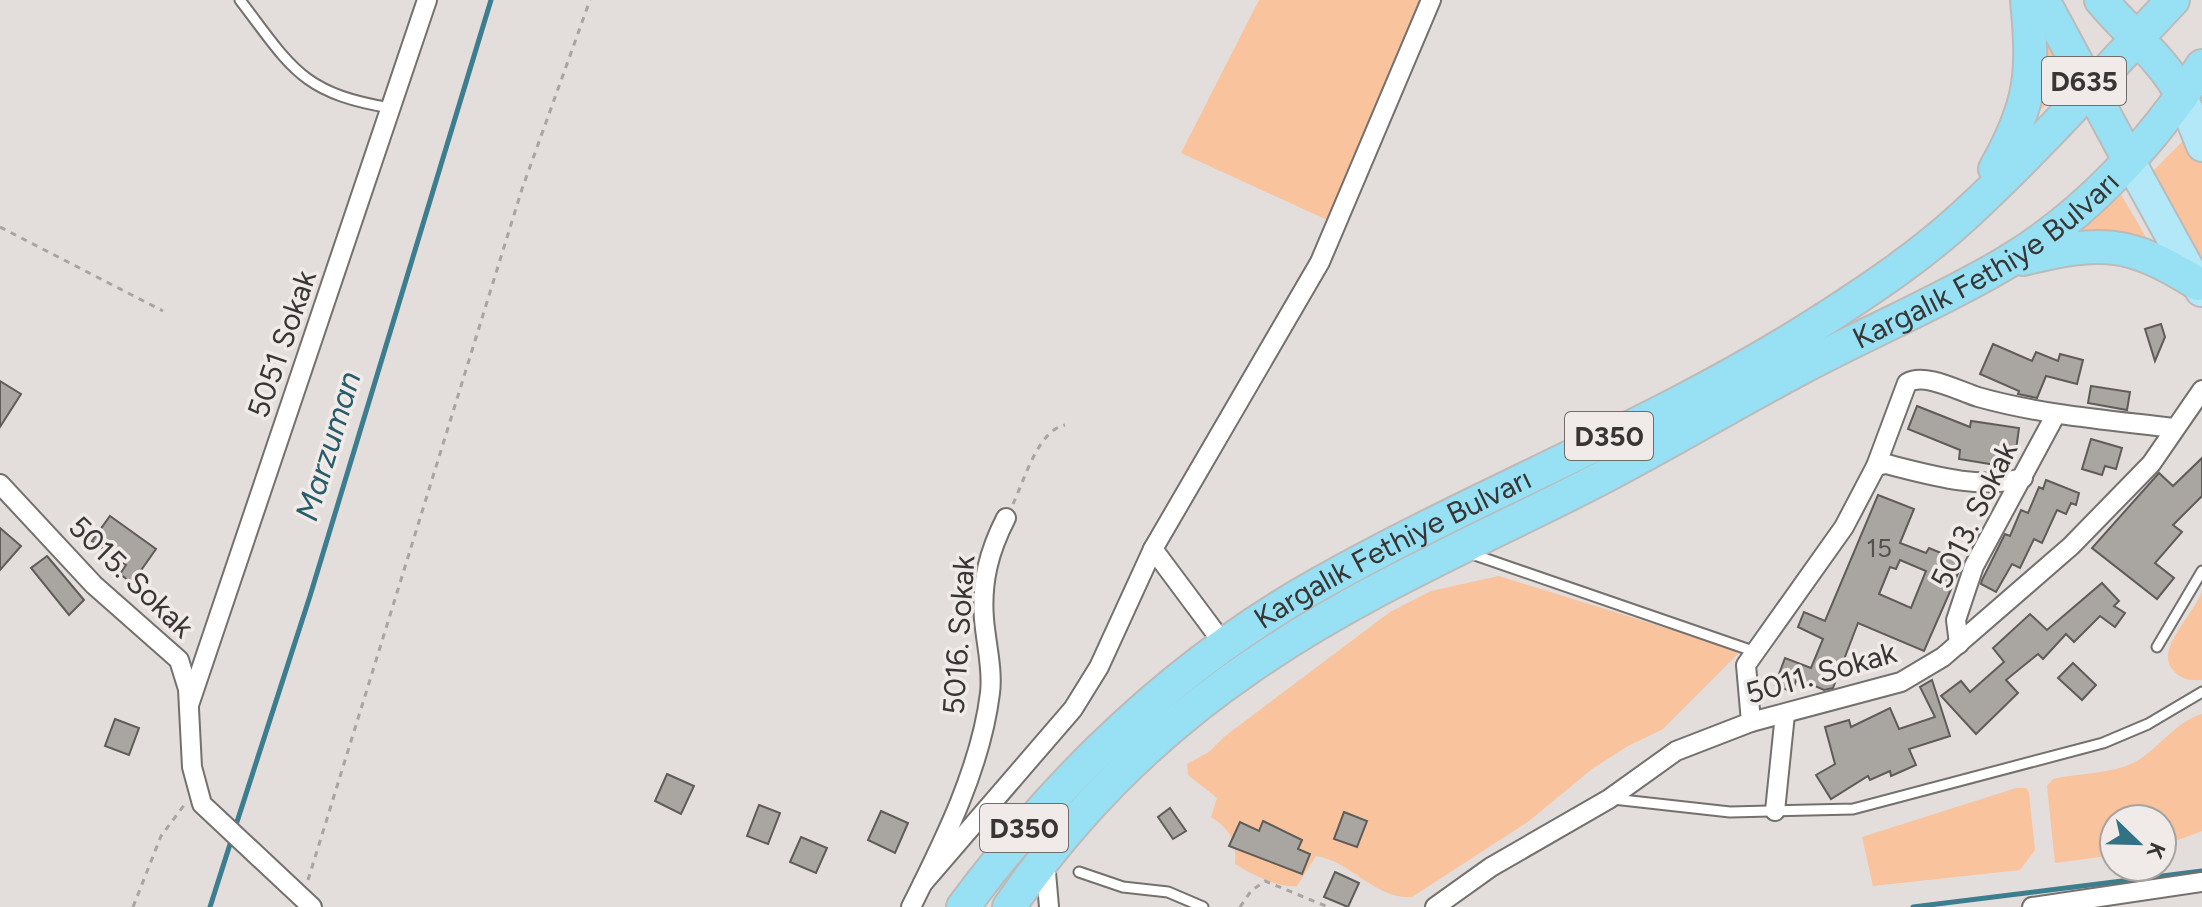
<svg xmlns="http://www.w3.org/2000/svg" width="2202" height="907" font-family="Figtree,sans-serif">
<rect width="100%" height="100%" fill="#e3dedb"/>
<g fill="#f8c39d">
<path d="M1259,0h168l-91,224 -155,-71z"/>
<path d="M2044,29l26,53 -37,35z"/>
<path d="M2190,134l12,30v109l-52,-99z"/>
<path d="M2119,191l32,55 -78,-10z"/>
<path d="M1499,576l231,72 8,6 -75,75 -35,17 -36,23 -63,52 -117,76c-36,3 -61,-36 -96,-41l-19,30c-19,2 -46,-12 -62,-22 2,-22 -5,-35 -24,-47l6,-19 -29,-23 -1,-11 22,-12 15,-15 166,-125 41,-21z"/>
<path d="M2202,590v90c-12,1 -22,-1 -29,-10 -19,-22 24,-58 29,-80z"/>
<path d="M2202,714v117l-40,15v-27h-48v36l-59,8 -8,-77 6,-7c26,-6 59,-5 82,-17 24,-13 41,-41 67,-48z"/>
<path d="M2016,788h10l3,5 6,57 -15,20 -147,16 -11,-49z"/>
</g>
<g fill="none" stroke-linecap="round" stroke-linejoin="round">
<g stroke="#3c7e8f" stroke-width="5">
<path d="M235,828l75,-232 181,-596"/>
<path d="M210,907l22,-69"/>
<path d="M1913,907l289,-36"/>
</g>
</g>
<g fill="#a9a5a1" stroke="#5f5b58" stroke-width="2" fill-rule="evenodd">
<path d="M2161,324l4,13 -10,24 -10,-32z"/>
<path d="M1993,344l39,17 4,-9 22,9 2,-7 23,6 -6,24 -31,-8 -9,22 -19,-4 1,-3 -39,-17z"/>
<path d="M0,381l21,13 -21,33z"/>
<path d="M2091,386l39,6 -3,18 -39,-7z"/>
<path d="M1917,406l53,21 1,-6 48,7 -3,22h-12l-2,16 -43,-7 1,-9 -52,-21z"/>
<path d="M2091,439l31,9 -6,21 -11,-3 -3,9 -20,-6z"/>
<path d="M2202,458v38l-29,29 9,7 -27,31 19,15 -17,21 -65,-51 67,-75 14,13z"/>
<path d="M2046,480l33,13 -3,12 -5,-2 -5,11 -9,-4 -15,33 -8,-4 -14,29 -8,-4 -16,28 -15,-8 1,-4 23,-46 5,2 11,-26 7,3 11,-26 4,2z"/>
<path d="M1878,495l36,14 -14,34 26,10 3,-5 34,14 -39,89 -66,-28 -25,65 -9,2 -27,-12 -5,14 -17,-7 10,-27 26,10 12,-29 -25,-12 6,-15 21,9zM1900,560l26,11 -15,37 -32,-14 11,-27 6,2z"/>
<path d="M110,516l46,33 -24,34 -12,-9 6,-9 -34,-24z"/>
<path d="M0,528l21,18 -21,24z"/>
<path d="M47,556l37,44 -15,15 -38,-47z"/>
<path d="M2102,583l17,18 -5,5 11,7 -10,14 -15,-11 -26,26 -8,-8 -23,25 -5,-5 -32,26 12,13 -42,41 -35,-38 20,-15 9,11 34,-30 -11,-14 37,-34 17,16z"/>
<path d="M2073,663l23,22 -14,15 -24,-22z"/>
<path d="M1932,680l18,56 -41,13 7,16 -25,11 -1,-5 -20,9 -2,-4 -37,23 -15,-24 19,-11 -10,-37 24,-7 2,7 39,-19 9,21 36,-12 -15,-30z"/>
<path d="M115,719l24,9 -10,27 -24,-9z"/>
<path d="M667,774l27,12 -13,28 -26,-13z"/>
<path d="M759,805l21,8 -12,31 -21,-8z"/>
<path d="M1170,808l16,23 -13,8 -15,-22z"/>
<path d="M881,811l27,12 -13,30 -27,-13z"/>
<path d="M1344,812l23,9 -10,26 -23,-8z"/>
<path d="M1263,821l39,19 -4,9 12,5 -8,20 -73,-28 11,-24 19,9z"/>
<path d="M801,837l26,11 -11,25 -26,-11z"/>
<path d="M1335,872l24,11 -11,24 -24,-10z"/>
</g>
<g fill="none" stroke-linecap="round" stroke-linejoin="round">
<defs>
<g id="service">
<path d="M240,0c52,68 61,93 151,108"/>
<path d="M1469,553l284,98"/>
<path d="M2157,647l45,-76"/>
<path d="M1613,799l117,13 123,-3 250,-66 45,-19 54,-32"/>
<path d="M1079,872l44,15 45,5 35,15"/>
</g>
<g id="minor">
<path d="M1876,466l10,-2c44,11 93,26 137,14"/>
<path d="M0,484l94,101 85,75 9,29 4,78 10,37 110,103"/>
<path d="M1959,644l-3,-24 18,-54 82,-152"/>
<path d="M1226,647l-73,-98 167,-287 111,-262"/>
<path d="M189,705l238,-705"/>
<path d="M1751,722l-5,-57 98,-138 32,-61 31,-83c17,-11 52,8 71,14 64,18 130,23 196,31"/>
<path d="M1775,811l10,-97"/>
<path d="M1045,861l4,46"/>
<path d="M923,883l150,-174 26,-42 54,-118"/>
<path d="M911,907c33,-66 70,-140 79,-214 3,-24 -4,-49 -6,-74 -3,-37 5,-68 22,-101"/>
<path d="M1435,907l56,-40 118,-68 67,-48 75,-29 150,-40 42,-25 128,-111 80,-82 51,-74"/>
<path d="M2032,907l170,-25"/>
</g>
<g id="primary">
<path d="M2182,96l20,50"/>
<path d="M2129,160l72,131"/>
</g>
<g id="trunk">
<path d="M2043,0l86,160"/>
<path d="M2101,0c26,32 63,59 81,96"/>
<path d="M1995,169c37,-65 39,-96 32,-169"/>
<path d="M2023,259c79,-19 105,-19 175,25"/>
<path id="s1" d="M963,907c96,-129 215,-244 356,-323 165,-93 344,-161 504,-264 48,-31 99,-65 142,-105 73,-67 140,-143 208,-215"/>
<path id="s2" d="M1009,907c65,-94 147,-176 241,-240 104,-72 221,-123 334,-180 73,-37 142,-79 215,-118 67,-36 139,-66 205,-105 80,-47 148,-121 198,-198"/>
</g>
</defs>
<use href="#service" stroke="#74706d" stroke-width="13"/>
<use href="#minor" stroke="#74706d" stroke-width="22"/>
<use href="#primary" stroke="#bbbbba" stroke-width="34"/>
<use href="#trunk" stroke="#bbbbba" stroke-width="36"/>
<g stroke="#a8a4a2" stroke-width="3" stroke-dasharray="6 6" stroke-linecap="butt">
<path d="M0,227l163,84"/>
<path d="M1013,504c11,-23 25,-74 52,-79"/>
<path d="M308,880l214,-691 68,-189"/>
<path d="M133,907l28,-71 24,-32"/>
<path d="M1240,907l11,-16 14,-10 63,26"/>
</g>
<use href="#service" stroke="#fff" stroke-width="9"/>
<use href="#minor" stroke="#fff" stroke-width="18"/>
<use href="#primary" stroke="#b2e8f7" stroke-width="30"/>
<use href="#trunk" stroke="#98e0f4" stroke-width="32"/>
</g>
<g text-anchor="middle" stroke-width="7" stroke-linejoin="round" paint-order="stroke">
<g font-size="26" fill="#545250">
<text x="1879" y="557">15</text>
</g>
<g fill="#f0ebe8" stroke="#6f6c6b" stroke-width="2">
<rect x="2042" y="57" width="84" height="48" rx="6"/>
<rect x="1565" y="412" width="88" height="48" rx="6"/>
<rect x="980" y="804" width="88" height="48" rx="6"/>
</g>
<g font-size="28" font-weight="bold" fill="#383635">
<text x="2084" y="91">D635</text>
<text x="1609" y="446">D350</text>
<text x="1024" y="838">D350</text>
</g>
<g font-size="30" fill="#383635" stroke="#f0ebe8">
<text dy="10" stroke="none"><textPath href="#s2" startOffset="1184">Kargalık Fethiye Bulvarı</textPath></text>
<text transform="translate(282 344) rotate(-71)" y="10">5051 Sokak</text>
<text transform="translate(1974 515) rotate(-64)" y="10">5013. Sokak</text>
<text dy="10" stroke="none"><textPath href="#s1" startOffset="566">Kargalık Fethiye Bulvarı</textPath></text>
<text transform="translate(131 577) rotate(44)" y="10">5015. Sokak</text>
<text transform="translate(959 635) rotate(-86)" y="10">5016. Sokak</text>
<text transform="translate(1821 673) rotate(-16)" y="10">5011. Sokak</text>
</g>
<g font-size="32" font-style="italic" fill="#275c6a" stroke="#f0ebe8">
<text transform="translate(328 446) rotate(-73)" y="11">Marzuman</text>
</g>
</g>
<g transform="translate(2138 843) rotate(113)"><circle r="38" fill="#f0ebe8" stroke="#a6a3a0" stroke-width="2"/>
<path d="M0-6L14 30L0 20L-14 30Z" fill="#317385"/>
<text y="-12" font-size="22" font-weight="bold" text-anchor="middle" fill="#383635">K</text>
</g>
</svg>
